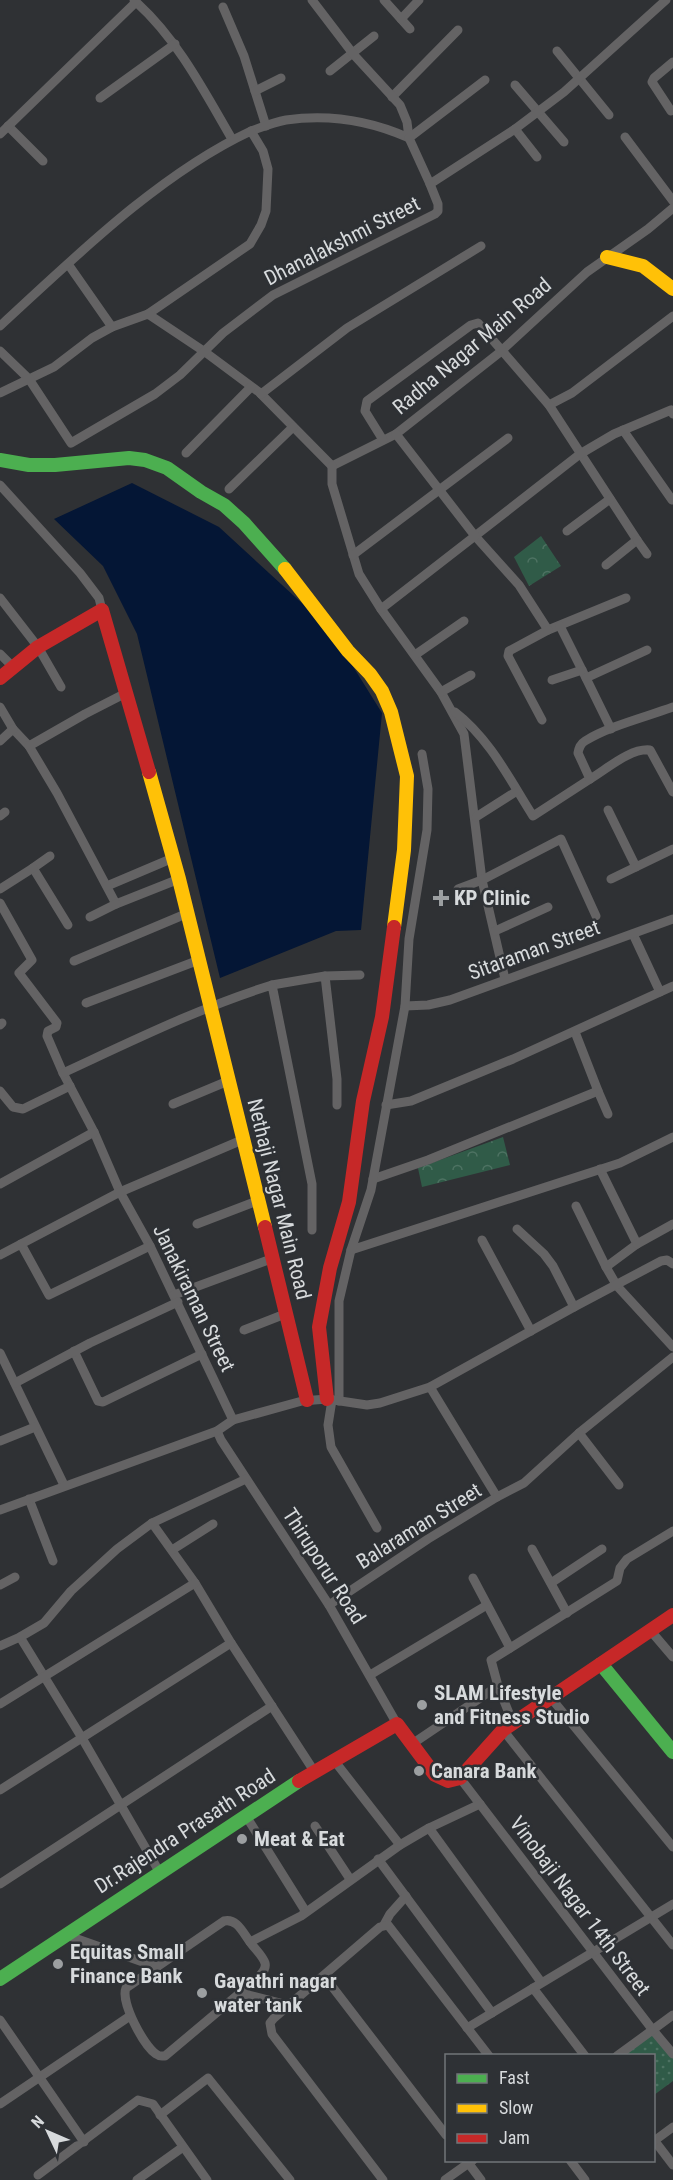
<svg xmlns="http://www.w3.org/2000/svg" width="673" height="2180" font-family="'Roboto Condensed',sans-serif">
<defs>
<pattern id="grass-dots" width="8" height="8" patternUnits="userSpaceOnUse" patternTransform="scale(1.5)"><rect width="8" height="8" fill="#305b48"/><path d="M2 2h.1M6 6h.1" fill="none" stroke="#4d7262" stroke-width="1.8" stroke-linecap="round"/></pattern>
<pattern id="forest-crowns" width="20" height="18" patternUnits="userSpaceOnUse" patternTransform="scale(1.5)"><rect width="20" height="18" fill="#305b48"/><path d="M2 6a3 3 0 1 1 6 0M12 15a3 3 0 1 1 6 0" fill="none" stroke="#4d7262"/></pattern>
</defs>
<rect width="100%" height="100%" fill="#2f3134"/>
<path fill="url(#grass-dots)" d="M652,2029l21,25v27l-19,14v-39h-37z"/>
<g fill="url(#forest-crowns)">
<path d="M541,536l20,30 -32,20 -15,-29z"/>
<path d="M503,1137l7,28 -88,22 -4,-19z"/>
</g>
<path fill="#041635" d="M132,483l87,44 110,101 53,85 -21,217 -25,1 -116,47 -83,-344 -34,-68 -49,-47z"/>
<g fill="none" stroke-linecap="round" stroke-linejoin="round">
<g stroke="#646364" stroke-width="9">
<path d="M384,0l26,29"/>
<path d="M136,2c42,38 68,89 96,137"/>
<path d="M223,7l21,49 22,70"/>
<path d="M401,19l18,-19"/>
<path d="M557,51l52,64"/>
<path d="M330,71l44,-35"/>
<path d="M515,85l49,57"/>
<path d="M255,91l26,-13"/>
<path d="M392,97l66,-67"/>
<path d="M100,98l75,-54"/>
<path d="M671,111l-19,-29 2,-4 19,-16"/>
<path d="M8,126l35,35"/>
<path d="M515,129l22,28"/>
<path d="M251,131c11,-4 23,-9 35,-11 42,-6 85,1 123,18l-2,-16 -7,-17 -46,-50 -42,-55"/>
<path d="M0,134l136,-132 -2,-2"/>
<path d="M625,137l48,64"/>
<path d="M430,184l-21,-46 76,-58"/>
<path d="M68,264l44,63"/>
<path d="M0,326c74,-68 159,-152 251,-195l12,20 5,18 -2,42 -5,14 -11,19 -102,70"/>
<path d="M0,351l29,28 25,-12 38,-29 20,-11 36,-13 57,38 54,40 73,74 64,-32 103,-81 88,-81 61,-43 25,-21"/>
<path d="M0,393l29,-14 42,64 84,-49 25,-19 43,-42 50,-38 162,-81 3,-3v-7l-8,-20 85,-55 49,-37 102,-92"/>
<path d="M261,394l86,-66 134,-82"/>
<path d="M549,405l23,-12 101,-77"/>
<path d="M623,430l49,70"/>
<path d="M383,440l-18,-29 2,-10 104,-76 7,-2 71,82 88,135 -31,25"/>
<path d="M186,453l65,-66"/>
<path d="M332,466v18l27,90 22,35 60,83 23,42 18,146 23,99"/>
<path d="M0,485l80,88 19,25 3,12"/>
<path d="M229,489l64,-62"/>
<path d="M567,531l43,-32"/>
<path d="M637,540l10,14"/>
<path d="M353,555l155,-117"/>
<path d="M0,598l38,49 23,40"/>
<path d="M626,598l-78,32 -29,-45 -44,-49 105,-82 34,-20 57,-24 2,4"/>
<path d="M381,609l94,-73 -79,-102"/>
<path d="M560,626l26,52"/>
<path d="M0,654l13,13"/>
<path d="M415,655l49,-34"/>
<path d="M552,680l30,-10"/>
<path d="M441,692l30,-17"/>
<path d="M0,707l13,22 16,17 28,47 59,111 63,-25"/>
<path d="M455,712c35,27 55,68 78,104l57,-37 -12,-26c1,-5 2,-9 7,-12 24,-15 61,-24 88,-34"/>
<path d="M542,720l-34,-64 1,-5 39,-21"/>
<path d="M611,729l-25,-51 61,-28"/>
<path d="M0,741l13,-12"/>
<path d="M29,746l56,-32 41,-21"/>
<path d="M590,779c17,-10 40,-31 60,-29l23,42"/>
<path d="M608,810l28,57"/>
<path d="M0,816l5,-4"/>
<path d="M476,817l41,-26"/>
<path d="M50,856l-17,12 35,57"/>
<path d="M611,879l62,-30"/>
<path d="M107,886l66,-28"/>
<path d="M0,889l33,-21"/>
<path d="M458,889l24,-9 79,-41 35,77"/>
<path d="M0,903l32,57 -13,13 38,50 -1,4 -8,4 -1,5 16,37 31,59 26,60 30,54 83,174"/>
<path d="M90,917l26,-13"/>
<path d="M495,931l53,-24"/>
<path d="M633,934l27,58"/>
<path d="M74,961l114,-48"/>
<path d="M325,976l35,-1"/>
<path d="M272,985l53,-9 12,103v26"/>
<path d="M86,1003l113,-43"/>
<path d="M405,1006l23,-1 22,-5 223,-81"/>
<path d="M0,1025l2,-2"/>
<path d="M63,1073c67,-31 138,-66 209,-88l40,199v46"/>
<path d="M0,1091l13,16 10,2 47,-23"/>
<path d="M598,1091l10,23"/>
<path d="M173,1104l55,-23"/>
<path d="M386,1105l25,-4 102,-42 160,-73"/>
<path d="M600,1169l37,75 -31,23 11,19 56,61"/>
<path d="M373,1179l55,-19 170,-69 -23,-59"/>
<path d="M0,1184l94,-52"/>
<path d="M576,1206l30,61"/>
<path d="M197,1224l60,-23"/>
<path d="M517,1229l27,25 9,12 21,41"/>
<path d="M482,1240l49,91"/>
<path d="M21,1244l28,51 101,-49"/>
<path d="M637,1244l36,-20"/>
<path d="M351,1250l269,-87 53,-26"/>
<path d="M0,1255l120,-63 122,-52"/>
<path d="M174,1295l97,-36"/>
<path d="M244,1330l41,-16"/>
<path d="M74,1351l24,50 5,1 99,-48"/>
<path d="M0,1353l64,132"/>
<path d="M15,1383l75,-40 88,-41"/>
<path d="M430,1387l67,110 27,-14 55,-50 94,-76"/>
<path d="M332,1400l-4,25 3,22 46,81"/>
<path d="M339,1401v-100l12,-51 20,-60 34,-184 4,-67 18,-109 1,-41 -6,-35"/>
<path d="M217,1431l4,9 108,165 68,119"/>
<path d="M579,1433l40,52"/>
<path d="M0,1441l35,-14"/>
<path d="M29,1499l24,62"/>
<path d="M0,1510l217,-79 16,-11 69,-19 25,-2 40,6 13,-2 50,-16 144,-80 87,-46 6,-1 6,4"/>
<path d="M152,1523l43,60 36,60 83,128"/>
<path d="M532,1549l35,64"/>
<path d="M172,1550l41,-26"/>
<path d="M473,1578l37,70"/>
<path d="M551,1583l51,-34"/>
<path d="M0,1585l15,-8"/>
<path d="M329,1605l99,-66 69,-42"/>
<path d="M650,1630l23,27"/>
<path d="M20,1637l62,101 78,135"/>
<path d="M0,1646l20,-9 24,-14 27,-32 46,-42 35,-26 94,-44"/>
<path d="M370,1675l117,-70"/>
<path d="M498,1686l-7,-26 126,-79 3,-13 7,-9 46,-28"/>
<path d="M551,1698l122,149"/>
<path d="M0,1704l195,-121"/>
<path d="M503,1730l170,215"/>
<path d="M412,1744l86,-58 15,37"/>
<path d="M333,1759l67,86"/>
<path d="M460,1778l192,251 21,25"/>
<path d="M0,1790l231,-147"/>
<path d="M246,1816l60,96"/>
<path d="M315,1826l35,53"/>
<path d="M429,1828l112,154"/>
<path d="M378,1859l114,154"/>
<path d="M0,1884l272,-178"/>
<path d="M384,1925l6,-11 16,-18"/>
<path d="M66,1935l91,32"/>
<path d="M250,1942c-7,-9 -13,-24 -26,-21l-98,67c-6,14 18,58 30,66 4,3 5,2 9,2l75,-63 48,12"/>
<path d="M324,1976l122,159"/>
<path d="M533,1988l52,68"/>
<path d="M240,1993c7,-7 28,-19 25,-30 -2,-7 -11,-15 -15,-21l51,-26 99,-71 29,-17 51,-24"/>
<path d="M0,2020l84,122"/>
<path d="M467,2028l206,-124"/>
<path d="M617,2056l56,-41"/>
<path d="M0,2104l130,-88"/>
<path d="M160,2115l48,-37 82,102"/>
<path d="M654,2140l19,25"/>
<path d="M654,2141l19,-14"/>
<path d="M466,2160l15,20"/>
<path d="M570,2160l15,20"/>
<path d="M38,2175l100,-75 15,4 54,76"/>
<path d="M137,2180l46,-33"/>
<path d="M383,2180l-111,-146 -2,-11 4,-5 106,-91 8,-2 101,131"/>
<path d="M445,2180l28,-20"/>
</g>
<g stroke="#4caf50" stroke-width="14">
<path d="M0,460l29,5h26l74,-7 16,2 22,8 34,24 23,13 20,18 41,46"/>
<path d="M601,1664l72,88"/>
<path d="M0,1979l299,-198"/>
</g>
<g stroke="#ffc107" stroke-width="14">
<path d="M607,257l36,9 30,23"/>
<path d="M285,569l63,82 22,23 12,17 9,21 16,64 -3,74 -10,77"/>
<path d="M149,772l30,107 86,348"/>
</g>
<g stroke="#c62828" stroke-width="14">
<path d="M0,678l38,-31 64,-37 47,162"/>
<path d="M265,1227l42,173"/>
<path d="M327,1399l-8,-72 11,-59 19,-66 14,-101 19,-84 12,-90"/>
<path d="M299,1781l98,-57 38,51 13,6 12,-3 43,-48 170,-115"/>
</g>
</g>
<g fill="#9c9fa1" stroke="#2e3135" stroke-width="2">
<path d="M438 889h6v6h6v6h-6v6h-6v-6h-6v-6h6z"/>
<circle cx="422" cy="1705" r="6"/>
<circle cx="419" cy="1771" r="6"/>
<circle cx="242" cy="1839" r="6"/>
<circle cx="58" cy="1964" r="6"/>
<circle cx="202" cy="1993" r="6"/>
</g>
<g text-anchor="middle" stroke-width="5" stroke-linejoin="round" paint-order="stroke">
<g font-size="21" fill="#d7dadc" stroke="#2e3135">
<text transform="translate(342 241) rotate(-27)" y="7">Dhanalakshmi Street</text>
<text transform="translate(472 346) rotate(-40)" y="7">Radha Nagar Main Road</text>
<text transform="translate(534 950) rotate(-20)" y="7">Sitaraman Street</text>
<text transform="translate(279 1199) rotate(76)" y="7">Nethaji Nagar Main Road</text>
<text transform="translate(194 1298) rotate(64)" y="7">Janakiraman Street</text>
<text transform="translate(419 1526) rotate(-32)" y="7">Balaraman Street</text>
<text transform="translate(324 1566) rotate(57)" y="7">Thiruporur Road</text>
<text transform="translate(185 1831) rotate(-33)" y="7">Dr.Rajendra Prasath Road</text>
<text transform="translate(580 1906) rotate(53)" y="7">Vinobaji Nagar 14th Street</text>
</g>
<g font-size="21" font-weight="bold" fill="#d7dadc" stroke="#2e3135" text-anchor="start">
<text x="454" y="905">KP Clinic</text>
<text x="434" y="1700">SLAM Lifestyle<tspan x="434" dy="24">and Fitness Studio</tspan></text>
<text x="431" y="1778">Canara Bank</text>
<text x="254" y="1846">Meat &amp; Eat</text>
<text x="70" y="1959">Equitas Small<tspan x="70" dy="24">Finance Bank</tspan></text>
<text x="214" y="1988">Gayathri nagar<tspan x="214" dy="24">water tank</tspan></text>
</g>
</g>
<rect x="445" y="2054" width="210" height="108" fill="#2e3135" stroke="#727578" stroke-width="1.5"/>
<rect x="457" y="2074" width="30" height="9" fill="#4caf50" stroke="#727578" stroke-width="1.5"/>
<text x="499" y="2084" font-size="18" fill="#d7dadc">Fast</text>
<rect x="457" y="2104" width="30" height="9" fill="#ffc107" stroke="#727578" stroke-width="1.5"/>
<text x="499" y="2114" font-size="18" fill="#d7dadc">Slow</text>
<rect x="457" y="2134" width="30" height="9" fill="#c62828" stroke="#727578" stroke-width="1.5"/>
<text x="499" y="2144" font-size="18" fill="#d7dadc">Jam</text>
<g transform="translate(48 2132) rotate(314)" stroke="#2e3135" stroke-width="4.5" paint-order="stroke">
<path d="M0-4.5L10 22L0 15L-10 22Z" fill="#d7dadc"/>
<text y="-9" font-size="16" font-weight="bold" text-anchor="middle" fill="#d7dadc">N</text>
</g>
</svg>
